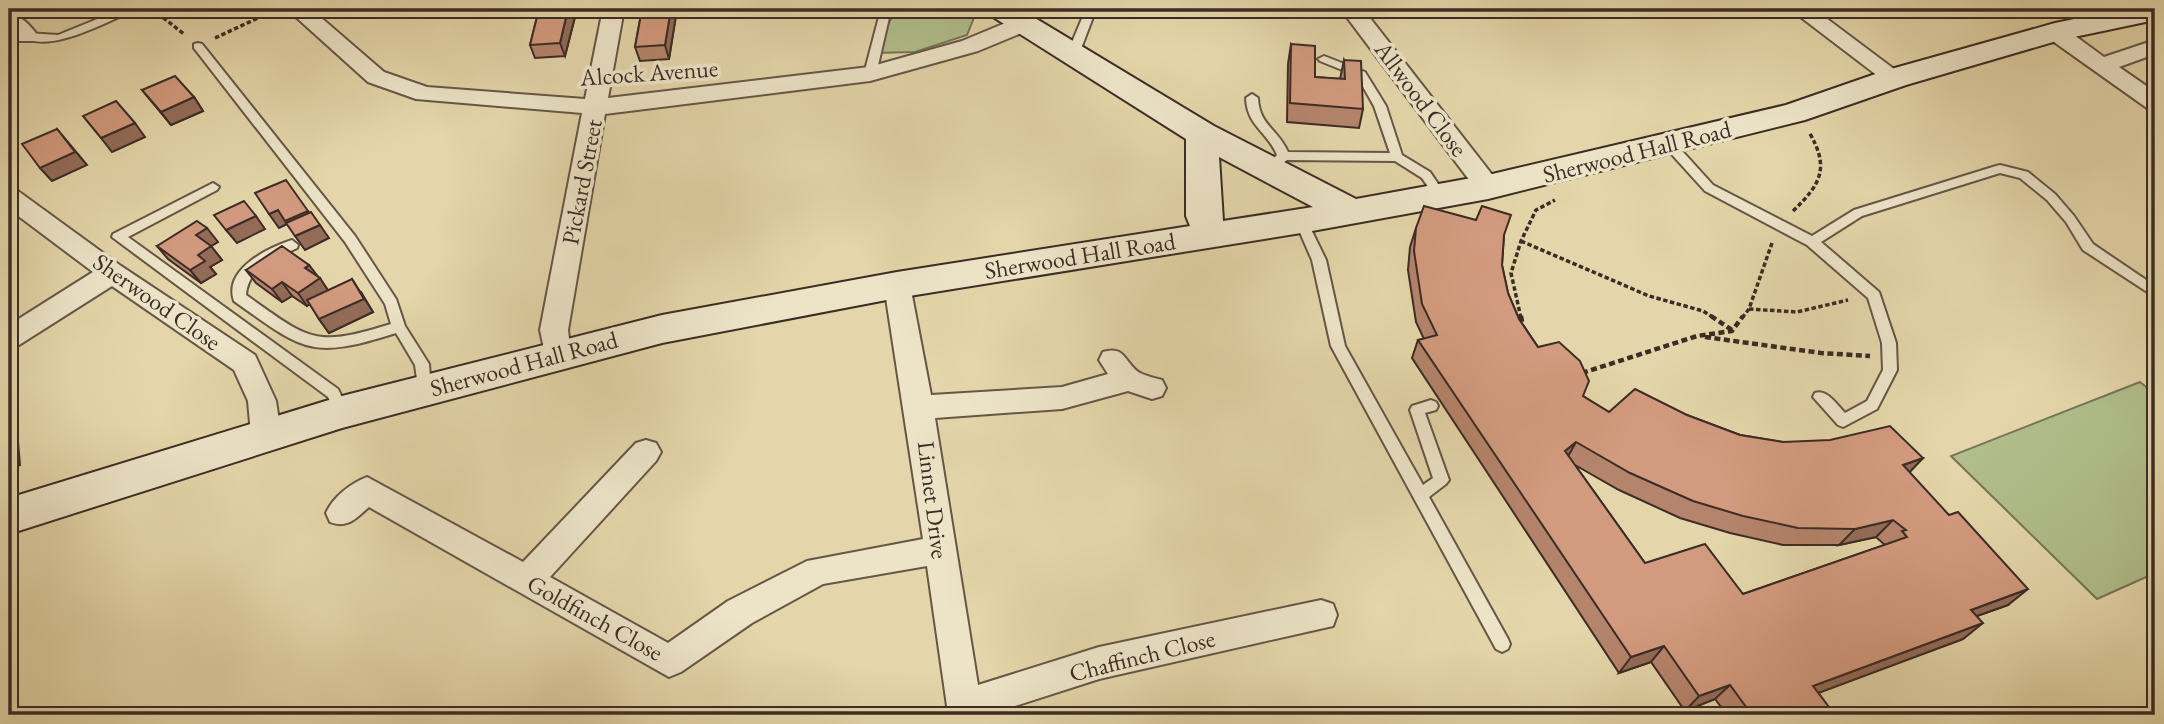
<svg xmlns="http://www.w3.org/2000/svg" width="2164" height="724" font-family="'EB Garamond',serif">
<rect width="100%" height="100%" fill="#e4d6aa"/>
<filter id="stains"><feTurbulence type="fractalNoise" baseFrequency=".00286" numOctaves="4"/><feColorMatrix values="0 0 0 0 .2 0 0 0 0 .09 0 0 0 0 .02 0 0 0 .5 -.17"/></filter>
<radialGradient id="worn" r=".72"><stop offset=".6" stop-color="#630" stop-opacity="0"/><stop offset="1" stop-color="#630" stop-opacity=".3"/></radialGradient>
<g fill="#b0be8b" stroke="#767558" stroke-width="2">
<path d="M895,9h74l6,6 -8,20 -52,17 -39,1z"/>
<path d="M2140,382l15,12v179l-58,26 -146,-143z"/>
</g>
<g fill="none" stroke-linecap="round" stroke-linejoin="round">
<defs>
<g id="service">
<path d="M122,9l5,3 -1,2c-26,11 -79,40 -104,22l5,-3 31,2z"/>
<path d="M881,9h10l-15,65 -6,4 -6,-4z"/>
<path d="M1086,9h10l-17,45 -2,2h-8l-2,-2z"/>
<path d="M2058,9h12l22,15 -5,3 -4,-1z"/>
<path d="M198,43l4,1 153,192 41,63 9,27 24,38 2,26 -2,4h-10l-4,-29 -19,-32c-85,27 -92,18 -162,-32 -11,-32 34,-53 58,-61l6,5 -1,3c-22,11 -49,19 -51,47 64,45 68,53 145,29l-6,-20 -40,-62 -151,-194v-4z"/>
<path d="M1324,56l41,16 21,34 16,49 28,17 15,22 -2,3h-8l-13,-19 -27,-17 -108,-1 -15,12h-8l-2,-3 15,-14c-10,-24 -30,-29 -31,-57l6,-4 6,4c1,27 19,30 30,54l102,1 -16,-47 -17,-30 -37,-15 -2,-2z"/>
<path d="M1670,141l4,1 39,43 99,51 42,-26 142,-44 4,-1 28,7 27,22 19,22 19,28 62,42v11l-72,-47 -17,-28 -19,-22 -27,-22 -20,-5 -138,43 -41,26 58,50 17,51 1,27 -20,39 -34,18 -5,-2 -25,-28 2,-4c12,-4 22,12 30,20l22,-12 16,-31 -1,-27 -14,-45 -61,-53 -102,-54 -39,-43 -2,-3 2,-3z"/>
<path d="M213,183l6,4 -2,3 -89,47 210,152 11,23 -2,4h-10l-9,-19 -216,-160 1,-3z"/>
<path d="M1301,217l6,4 19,39 19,86 78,139 10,-7 -23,-68 2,-4 19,-6 5,2 2,4 -2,4 -11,3 24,67 -3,4 -17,13 79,142 2,5 -2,5 -6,3 -6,-3 -165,-303 -19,-86 -17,-39z"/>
</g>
<g id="minor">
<path d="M287,9h24l73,63 43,15 158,12 18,-90h21l-16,89 261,-31 93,-26 53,-22h16l3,5 -3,5 -53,22 -108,30 -265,33 -37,216 3,25 -4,8 -10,3 -10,-3 -7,-33 42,-217 -166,-14 -48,-17z"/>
<path d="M1345,9h18l134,172 3,6 -3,6 -9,2 -9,-2 -133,-177z"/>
<path d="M1790,9h24l92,69 -3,5h-16z"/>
<path d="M9,13c11,2 22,13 29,23l-3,5h-16l-10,-10z"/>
<path d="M2055,25l8,2 41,30 51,-17v14l-36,13 36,25v18l-8,-2 -100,-71 -3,-5z"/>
<path d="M9,188l9,3 103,75 134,89 21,46 5,33 -5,8 -10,4 -10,-4 -5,-8 -3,-33 -14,-31 -122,-84 -93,59 -10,3v-23l84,-53 -84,-63z"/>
<path d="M897,275l9,3 4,7 21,110 131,-8 46,-13 -9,-14 4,-8c23,-7 21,11 37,21 6,3 15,5 22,7l4,8 -4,8 -10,3 -24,-8 -66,18 -127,9 43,267 121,-38 222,-47 12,4 4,11 -4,11 -234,53 -112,36h-36l-4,-9 -20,-140 -104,18 -71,39 -71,49 -12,5 -300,-170c-13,11 -21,22 -39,15l-4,-9c7,-16 25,-30 41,-36l156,85 113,-119 10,-3 10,3 5,9 -5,9 -106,116 118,66 60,-42 79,-40 116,-22 -39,-254 4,-7z"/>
</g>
<path id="secondary" d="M985,9h35l194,117 142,73 132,-24 298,-70 98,-34 171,-48 68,-14h32v11l-95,20 -154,45 -101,35 -317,79 -187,34 -404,65 -235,45 -320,85 -333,106v-36l333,-102 320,-81 235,-43 293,-46 -4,-10v-77l-196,-124zM1219,157l94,50 -90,14z"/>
</defs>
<use href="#service" stroke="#665646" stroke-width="4"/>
<use href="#minor" stroke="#665646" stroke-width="4"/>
<use href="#secondary" stroke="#3c2c25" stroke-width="4"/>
<g stroke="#3c2c25" stroke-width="3.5" stroke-dasharray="4.5 2.5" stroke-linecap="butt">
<path d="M152,9l32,25"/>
<path d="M215,38l58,-27"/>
<path d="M1793,211c28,-27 37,-43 16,-79"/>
<path d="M1521,241l128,55 54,15 11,7"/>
<path d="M1749,309l48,3 51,-12"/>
<path d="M1521,318l-10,-45 10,-32 15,-31 19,-10"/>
<path d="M1742,318l7,-9 23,-66"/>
</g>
<g stroke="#3c2c25" stroke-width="4.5" stroke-dasharray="6 3.5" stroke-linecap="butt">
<path d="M1521,316l2,11"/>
<path d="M1711,316l21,14"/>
<path d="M1705,337l116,16 49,3"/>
<path d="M1582,373l115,-37 35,-5 11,-15"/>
</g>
<use href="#service" fill="#ede4c8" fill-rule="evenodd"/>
<use href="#minor" fill="#ede4c8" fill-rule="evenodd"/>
<use href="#secondary" fill="#ede4c8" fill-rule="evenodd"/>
</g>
<g fill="#b5846c" stroke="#3c2c25" stroke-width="2" fill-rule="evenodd">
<path d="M539,9h38l-12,47 -30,2 -5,-13z"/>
<path d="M642,9h35l-8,50 -29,2 -5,-14z"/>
<path d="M1291,44l24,33 25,2 4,-19 19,49 -4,19 -72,-6 1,-58z"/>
<path d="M142,90l52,7 9,14 -32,14z"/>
<path d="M1416,228l88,7 -2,30 6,28 11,26 19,28 45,49 26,16 78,3 53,20 43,7 140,16 -14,14 99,133 -31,11 -14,23 -145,53 16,23h-107l-12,-16 -30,12 -34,-49 -32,11 -207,-315 6,-18 6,-1 -8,-17 -8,-52 2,-23zM1575,465l44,25 61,28 50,15 53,12h56l37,-8 9,8 -142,49 -98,-31z"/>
<path d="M218,242l-7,4 11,14 -12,7 6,7 -15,9 -33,-24 -11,-13z"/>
<path d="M309,265l19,25 33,2 12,20 -44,21 -10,-14 -9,-15 -3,2 -15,-10 -10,6 -26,-19 -10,-13z"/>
</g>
<g fill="#936c58" stroke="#3c2c25" stroke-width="2">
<path d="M568,9h9l-12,47 -5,-13z"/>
<path d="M671,9h6l-8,50 -4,-14z"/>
<path d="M194,97l9,14 -32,14 -10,-13z"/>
<path d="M135,123l10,14 -33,15 -11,-14z"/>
<path d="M57,129l30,36 -35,16 -12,-13z"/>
<path d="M278,210l30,1 9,13h-30l-8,4 -10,-14z"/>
<path d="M256,216l9,13 -28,14 -11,-13z"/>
<path d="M320,225l9,13 -24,12 -10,-14z"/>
<path d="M207,228l11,14 -12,7 -10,-14z"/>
<path d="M211,246l11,14 -12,7 6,7 -15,9 -11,-13 8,-15z"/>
<path d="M309,265l10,13 -14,-10z"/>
<path d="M320,278l9,14 -22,14 -9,-13z"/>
<path d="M352,279l21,33 -44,21 -10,-14z"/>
<path d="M282,282l10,14 -10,6 -10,-13z"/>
<path d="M9,423l8,7 3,35 -11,4z"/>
<path d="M1576,442l-10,18 -1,-9z"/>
<path d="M1923,458l-17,18 -3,-11z"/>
<path d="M1893,520l-17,17 -37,8 16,-16z"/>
<path d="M2028,589l-20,16 -57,20 20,-15z"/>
<path d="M1983,623l-20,16 -166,62 16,-15z"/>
<path d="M1664,646l-13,16 -32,11 12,-16z"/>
<path d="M1730,685l-15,14 -30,12 14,-15z"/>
</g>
<g fill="#d29a7e" stroke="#3c2c25" stroke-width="2" fill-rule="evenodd">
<path d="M539,9h29l-8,34 -30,2z"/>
<path d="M642,9h29l-6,36 -30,2z"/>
<path d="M1291,44l24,2v31l30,2 -1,-19 17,1 2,48 -73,-6z"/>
<path d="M175,76l19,21 -33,15 -19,-22z"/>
<path d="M116,101l19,22 -34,15 -18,-22z"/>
<path d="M57,129l18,23 -35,16 -18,-24z"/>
<path d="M286,180l22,31 -23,10 -7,-11 -9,4 -14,-21z"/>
<path d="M244,201l12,15 -30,14 -12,-15z"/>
<path d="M1424,206l52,14 6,-14 29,9 -7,20 -2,30 6,28 11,26 19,28 21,-5 21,19 9,20 -6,15 26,16 26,-23 52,26 53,20 43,7 47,-2 60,-14 33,32 -20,7 46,50 9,-3 70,77 -57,21 12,13 -170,63 22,29h-83l-22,-30 -31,11 -35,-50 -33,11 -213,-317 19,-5 -15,-31 -8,-53 2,-23zM1576,442l54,31 63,28 50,15 55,12 57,1 38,-9 13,10 -4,1 5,6 -164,57 -38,-50 -60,19 -80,-112z"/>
<path d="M311,212l9,13 -25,11 -9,-13z"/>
<path d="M197,221l10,7 -11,7 15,11 -13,9 7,6 -15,9 -33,-24z"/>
<path d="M282,246l27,19 -4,3 15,10 -22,15 -16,-11 -10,7 -26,-19z"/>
<path d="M352,279l12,20 -45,20 -12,-19z"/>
</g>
<g text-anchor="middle" stroke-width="7" stroke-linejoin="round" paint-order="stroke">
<g font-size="24" fill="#3c2c25" stroke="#ede4c8">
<text transform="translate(649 73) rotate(-4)" y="8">Alcock Avenue</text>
<text transform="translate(1421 99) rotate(53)" y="8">Allwood Close</text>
<text transform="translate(1637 152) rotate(-14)" y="8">Sherwood Hall Road</text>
<text transform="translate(582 182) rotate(-79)" y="8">Pickard Street</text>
<text transform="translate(1080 256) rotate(-9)" y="8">Sherwood Hall Road</text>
<text transform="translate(157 302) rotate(35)" y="8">Sherwood Close</text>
<text transform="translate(524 364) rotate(-15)" y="8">Sherwood Hall Road</text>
<text transform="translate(933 500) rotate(83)" y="8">Linnet Drive</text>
<text transform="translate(595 618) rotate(29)" y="8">Goldfinch Close</text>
<text transform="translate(1142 656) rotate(-14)" y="8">Chaffinch Close</text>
</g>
</g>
<rect width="2164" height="724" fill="none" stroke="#e4d6aa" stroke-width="35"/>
<rect x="10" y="10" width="2143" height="703" fill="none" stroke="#3c2c25" stroke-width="3.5"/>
<rect x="18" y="18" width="2129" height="689" fill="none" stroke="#3c2c25" stroke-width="2"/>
<rect width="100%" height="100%" filter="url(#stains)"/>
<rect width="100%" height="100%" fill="url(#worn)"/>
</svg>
